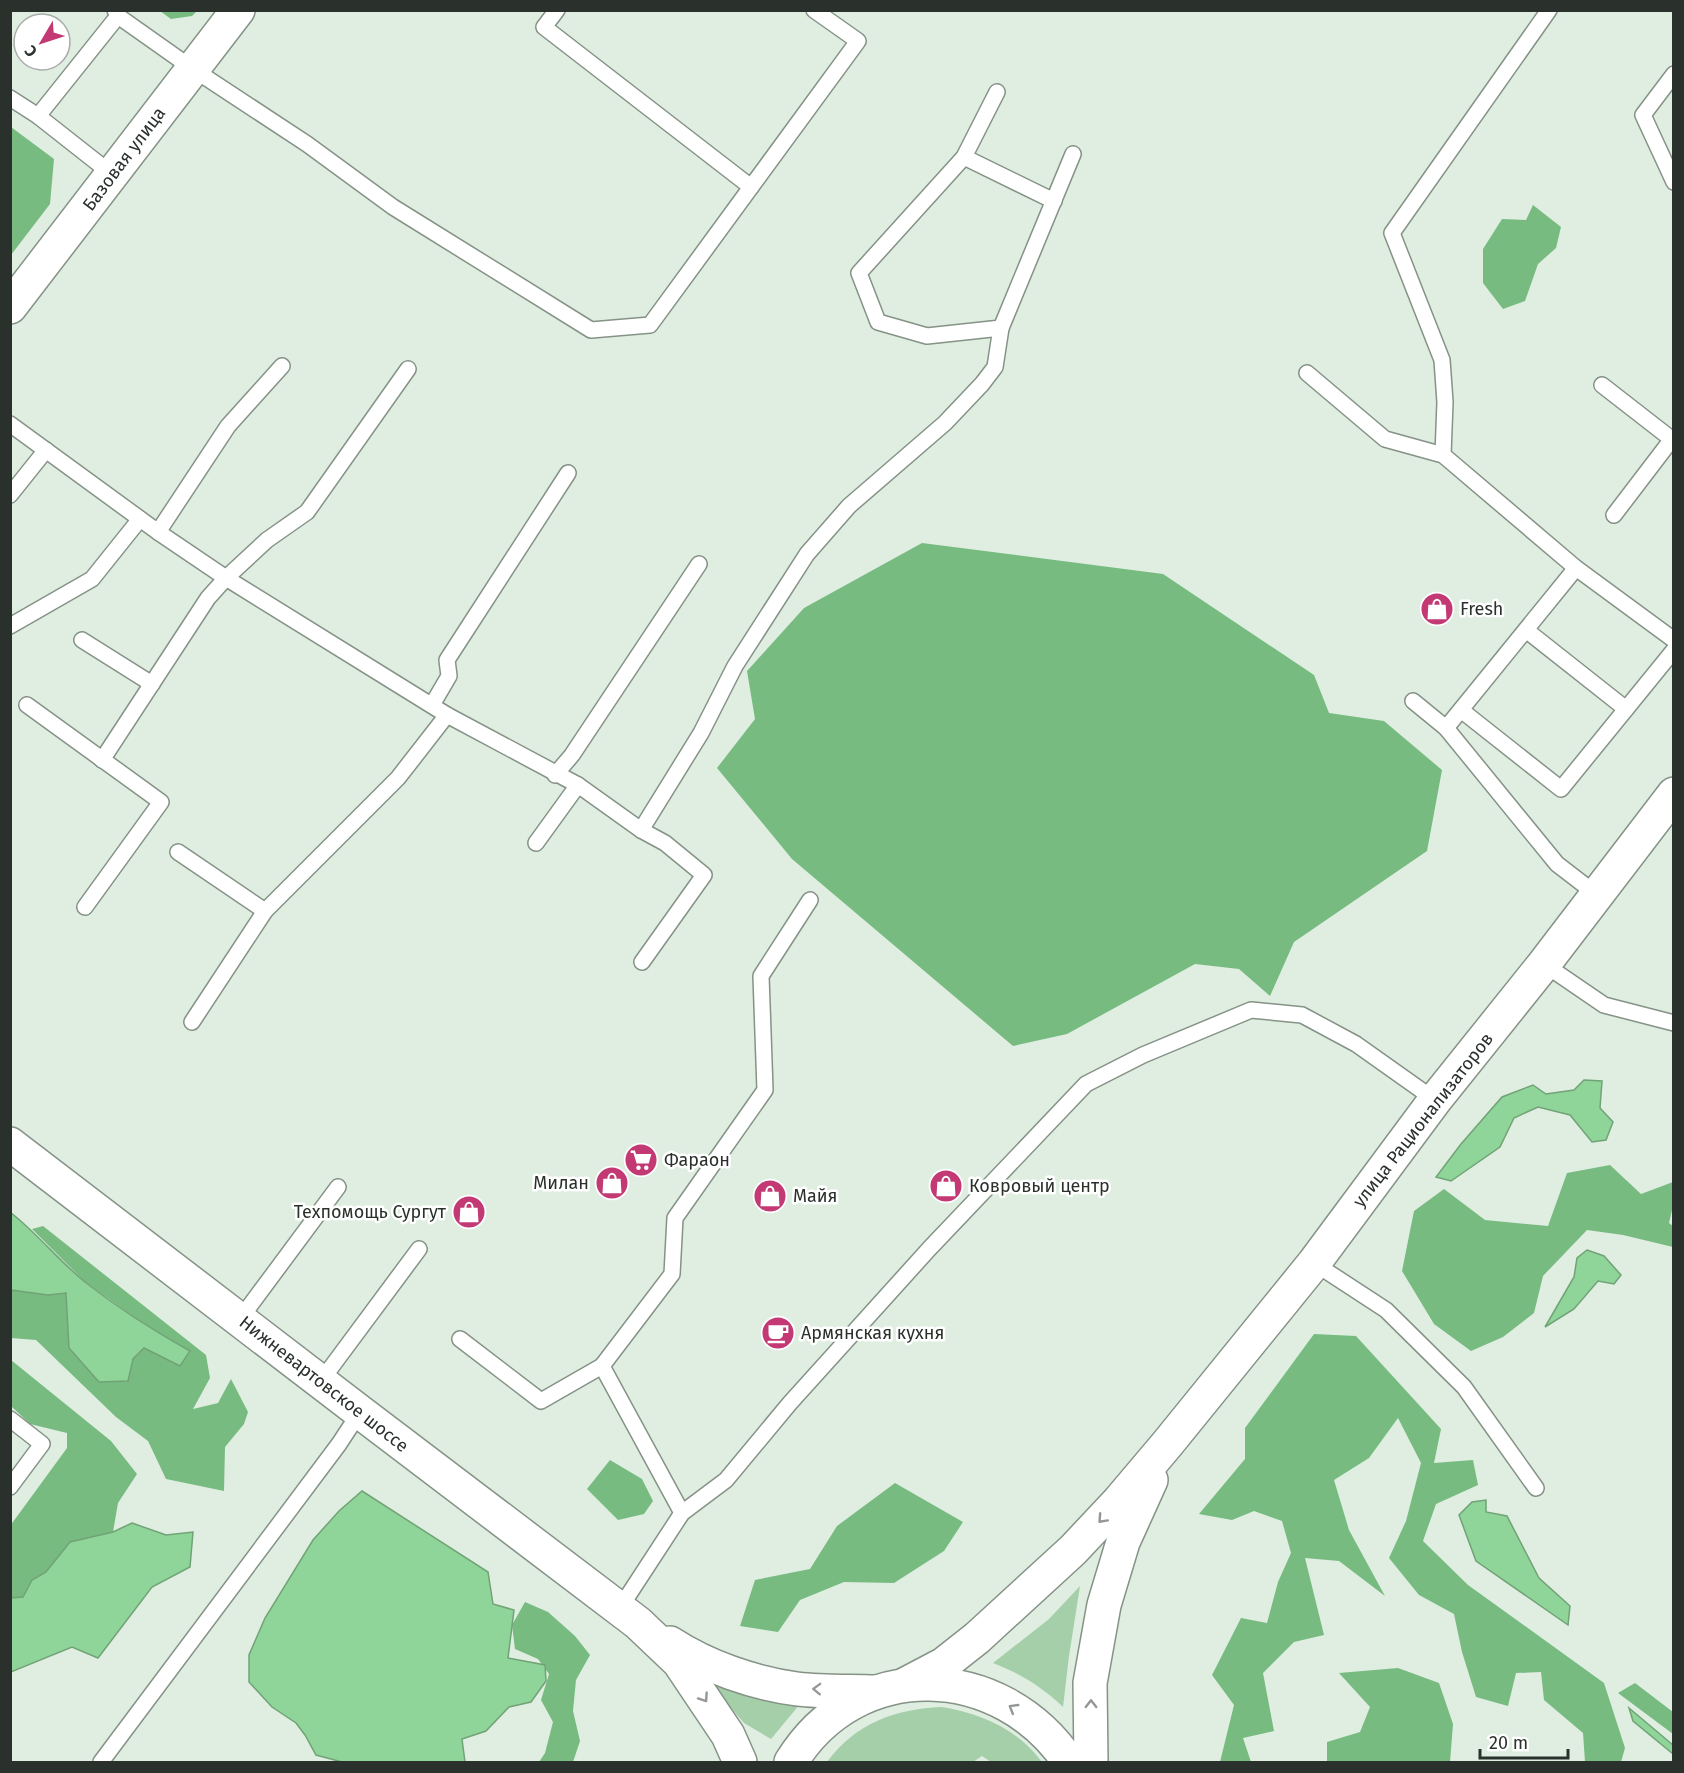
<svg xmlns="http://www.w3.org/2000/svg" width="1684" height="1773" font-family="'Fira Sans',sans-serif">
<rect width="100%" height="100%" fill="#dfeee1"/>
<g fill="#a5cfa9">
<path d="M1080,1586l-11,70 -6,51c-21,-20 -42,-33 -70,-44l56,-44z"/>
<path d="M703,1676l97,28 -29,35 -27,-16z"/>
<path d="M942,1707c41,7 75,22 100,55h-51l-9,-6 -9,6h-146c29,-39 68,-53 115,-55z"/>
</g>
<g fill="#77bb81">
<path d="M160,11h37l-5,5 -21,3z"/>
<path d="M11,127l43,32 -4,45 -39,51z"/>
<path d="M1533,205l28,22 -5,21 -18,16 -13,37 -22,8 -20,-26v-34l19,-30 24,1z"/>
<path d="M922,543l241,31 151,101 15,38 55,8 58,49 -15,81 -133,91 -24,54 -31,-27 -44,-5 -128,70 -54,12 -221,-187 -75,-91 38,-49 -8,-48 57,-63z"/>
<path d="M1610,1165l31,29 32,-12v24l-4,17 4,3v21l-50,-12 -36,-5 -44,46 -9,37 -31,24 -32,14 -37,-27 -32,-53 12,-60 30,-22 41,31 63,6 19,-53z"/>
<path d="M43,1226l163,129 4,23 -17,31 25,-6 13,-24 17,33 -4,12 -19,23 -1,44 -58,-12 -18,-38 -32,-24 -80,-77 -25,-2 -1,-48 38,5 18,-2 3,55 64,11 11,-11 36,18 10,-14 -35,-20 -71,-51 -52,-52z"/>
<path d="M1314,1334l42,2 85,93 -7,34 39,-3 5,25 -42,19 -13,37 45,44 136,98 21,65 -4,14h-36l-2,-29 -39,-33 -3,-28 -25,1 -8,33 -32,-9 -14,-45 -8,-38 -35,-19 -30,-37 17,-37 15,-58 -23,-45 -29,40 -35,22 15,50 36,66 -46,-35 -34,-3 19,77 -30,7 -31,31 11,58 -31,7 8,24h-31l14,-57 -22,-30 29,-57 26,5 11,-41 13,-29 -9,-32 -28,-10 -22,9 -33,-6 46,-55v-31z"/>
<path d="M11,1360l100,81 26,33 -19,29 -5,29 -43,10 -24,30 -14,8 -9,17 -12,1 -1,-72 57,-78v-15l-37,-9 -19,-18z"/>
<path d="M610,1460l32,19 11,22 -9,13 -26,6 -31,-31z"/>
<path d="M895,1483l68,39 -19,29 -50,32 -50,-1 -44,18 -22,32 -38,-6 15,-46 55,-11 27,-43z"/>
<path d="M525,1602l23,10 27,24 15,19 -14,25 -3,31 7,30 -7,21h-34l6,-9 8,-31 -12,-22 8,-26 -11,-15 -23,-10 -3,-24z"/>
<path d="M1398,1668l41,15 14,41 -3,38h-123v-20l33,-10 10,-25 -31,-34z"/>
<path d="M1635,1683l38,29v22l-55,-41z"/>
</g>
<g fill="#8fd498" stroke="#71a377" stroke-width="1.5">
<path d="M1584,1080l18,1 -2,27 13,14 -7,18 -14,2 -22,-27 -32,-8 -24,11 -14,29 -49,34 -15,-4 25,-33 41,-47 31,-12 13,9 28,-4z"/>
<path d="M10,1212c27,21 49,49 75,70 33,26 69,49 105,69l-10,15 -36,-18 -11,11 -5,22 -29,1 -30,-34 -3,-55 -18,2 -37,-5z"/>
<path d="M1587,1250l17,6 17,19 -7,9 -16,-3 -24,28 -29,18 29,-50 3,-19z"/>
<path d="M362,1491l126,81 5,32 21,6 -6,48 37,7 1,16 -15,21 -22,5 -23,24 -24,8 3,23h-123l-26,-7 -11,-20 -9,-12 -24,-16 -23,-25v-27l16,-37 48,-78 26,-29z"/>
<path d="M1486,1500v12l21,4 32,62 31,28 -2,19 -92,-64 -17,-46 13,-13z"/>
<path d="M132,1523l34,12 27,-3 -3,35 -38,20 -54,71 -26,-11 -61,25v-74l12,-1 9,-17 14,-8 24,-30 43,-10z"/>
<path d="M1629,1708l44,37v9l-40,-33z"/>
</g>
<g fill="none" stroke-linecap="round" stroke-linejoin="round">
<defs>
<g id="lane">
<path d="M115,10l3,6 75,53 114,75 86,63 198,123 59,-5 208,-284 -44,-31"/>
<path d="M557,10l-13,17 207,160"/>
<path d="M1674,74l-31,41 31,67"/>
<path d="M997,92l-33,65 -105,116 19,49 49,14 74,-8 72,-174"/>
<path d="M10,98l28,18 75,59"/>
<path d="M38,116l80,-100"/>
<path d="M964,157l90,44"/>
<path d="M1307,373l78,66 58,16 133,113 98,72"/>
<path d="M1602,385l72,56"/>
<path d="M10,424l148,108 68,46 221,137 131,70 63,45 24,13 39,32 -62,87"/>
<path d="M1443,455l2,-53 -3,-42 -50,-127 157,-223"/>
<path d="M10,495l36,-45"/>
<path d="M1614,515l58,-76"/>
<path d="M158,532l70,-106 54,-60"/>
<path d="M10,626l82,-47 48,-60"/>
<path d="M1526,630l100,79"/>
<path d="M82,640l70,44"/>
<path d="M1413,701l33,27 111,136 39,30"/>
<path d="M27,705l134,97 -76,105"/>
<path d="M432,705l17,-29 -2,-16 121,-187"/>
<path d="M1461,710l100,79 113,-139"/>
<path d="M1446,728l130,-160"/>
<path d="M102,760l106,-162 18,-20 41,-38 40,-28 101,-143"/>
<path d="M555,775l17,-20 127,-191"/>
<path d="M641,830l60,-97 34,-67 72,-112 42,-48 96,-83 37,-39 13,-17 6,-39"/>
<path d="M536,843l42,-58"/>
<path d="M178,852l87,59"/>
<path d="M1544,964l60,41 70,18"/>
<path d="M192,1022l73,-111 133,-133 49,-63"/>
<path d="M1314,1263l72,47 78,77 72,101"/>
<path d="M240,1319l98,-132"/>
<path d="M460,1339l81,62 61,-35"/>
<path d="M321,1381l98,-132"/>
<path d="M10,1419l32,25 -32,43"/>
<path d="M682,1513l44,-33 64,-77 139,-154 157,-165 57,-29 108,-45 51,5 54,29 79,56"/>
<path d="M620,1608l62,-95 -80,-147 70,-92 3,-56 90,-128 -4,-114 49,-76"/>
<path d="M101,1762l238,-318 21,-32"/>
</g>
<g id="secondary">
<path d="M10,307l228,-297"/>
<path d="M10,1144l350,268 278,211 41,39 49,73 12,27"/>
<path d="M670,1643c37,24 83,40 127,46 25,3 53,2 79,3"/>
<path d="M906,1684l38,-20 33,-26 96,-88 46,-49 49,-58 146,-180 121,-163 109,-136 130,-170"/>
<path d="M1091,1762l-1,-79 14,-78 19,-63 28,-62"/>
</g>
<path id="primary" d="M791,1762c66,-107 210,-101 278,0"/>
</defs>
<use href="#lane" stroke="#859286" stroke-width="18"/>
<use href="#secondary" stroke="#859286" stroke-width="36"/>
<use href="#primary" stroke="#859286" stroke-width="36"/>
<use href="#lane" stroke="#fff" stroke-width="15"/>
<use href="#secondary" stroke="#fff" stroke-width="33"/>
<use href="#primary" stroke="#fff" stroke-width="33"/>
</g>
<defs><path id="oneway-chevron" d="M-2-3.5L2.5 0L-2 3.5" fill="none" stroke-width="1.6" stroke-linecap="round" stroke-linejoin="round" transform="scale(1.5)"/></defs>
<g stroke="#949895">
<use href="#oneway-chevron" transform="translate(1102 1519) rotate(133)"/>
<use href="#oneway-chevron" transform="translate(817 1689) rotate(-178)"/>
<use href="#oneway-chevron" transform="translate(704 1698) rotate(56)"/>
<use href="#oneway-chevron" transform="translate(1091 1704) rotate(-90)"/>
<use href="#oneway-chevron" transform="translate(1013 1708) rotate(-149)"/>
</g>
<defs>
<symbol id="shop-disc" viewBox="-11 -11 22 22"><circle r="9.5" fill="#c23974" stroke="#fff"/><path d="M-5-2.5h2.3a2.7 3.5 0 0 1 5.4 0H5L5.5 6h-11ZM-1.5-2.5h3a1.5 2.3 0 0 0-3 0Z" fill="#fff"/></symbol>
<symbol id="supermarket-disc" viewBox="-11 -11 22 22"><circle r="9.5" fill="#c23974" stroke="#fff"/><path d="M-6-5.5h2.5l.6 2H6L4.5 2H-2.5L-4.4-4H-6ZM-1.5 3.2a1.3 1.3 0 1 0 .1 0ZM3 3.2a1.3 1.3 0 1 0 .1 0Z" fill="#fff"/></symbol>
<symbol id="cafe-disc" viewBox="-11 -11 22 22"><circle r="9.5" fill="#c23974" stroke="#fff"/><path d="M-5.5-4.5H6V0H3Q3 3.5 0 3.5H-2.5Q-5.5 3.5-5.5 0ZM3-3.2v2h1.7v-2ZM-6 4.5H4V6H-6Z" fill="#fff"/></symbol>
</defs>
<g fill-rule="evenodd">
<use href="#shop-disc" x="1418" y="590" width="38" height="38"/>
<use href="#supermarket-disc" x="622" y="1141" width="38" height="38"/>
<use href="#shop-disc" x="593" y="1164" width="38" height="38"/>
<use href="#shop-disc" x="927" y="1167" width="38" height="38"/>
<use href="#shop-disc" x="751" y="1177" width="38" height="38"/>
<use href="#shop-disc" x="450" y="1193" width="38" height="38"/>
<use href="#cafe-disc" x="759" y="1314" width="38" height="38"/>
</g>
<g text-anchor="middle" stroke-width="5" stroke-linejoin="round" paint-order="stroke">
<g font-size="18" fill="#2a302b" stroke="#fff">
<text transform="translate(124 159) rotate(-53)" y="6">Базовая улица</text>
<text transform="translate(1423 1120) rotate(-52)" y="6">улица Рационализаторов</text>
<text transform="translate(324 1384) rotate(38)" y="6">Нижневартовское шоссе</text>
</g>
<g font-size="18" fill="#2a302b" stroke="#fff" text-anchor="start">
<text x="1460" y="615">Fresh</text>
<text x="664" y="1166">Фараон</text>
<text x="589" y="1189" text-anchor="end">Милан</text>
<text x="969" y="1192">Ковровый центр</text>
<text x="793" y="1202">Майя</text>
<text x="446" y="1218" text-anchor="end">Техпомощь Сургут</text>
<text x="801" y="1339">Армянская кухня</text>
</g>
</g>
<rect width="1684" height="1773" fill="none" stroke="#2a302b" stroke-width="24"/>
<g transform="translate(42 42) rotate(231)"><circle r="28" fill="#ffffff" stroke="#aaacaa" stroke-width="1.5"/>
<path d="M0-4.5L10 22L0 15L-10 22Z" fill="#c23974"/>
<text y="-9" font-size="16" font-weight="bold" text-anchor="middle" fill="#2a302b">С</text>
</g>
<path d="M1480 1749v9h88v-9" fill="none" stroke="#2a302b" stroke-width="3"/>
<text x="1489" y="1749" font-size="18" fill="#2a302b" stroke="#ffffff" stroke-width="4.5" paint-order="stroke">20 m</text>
</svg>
